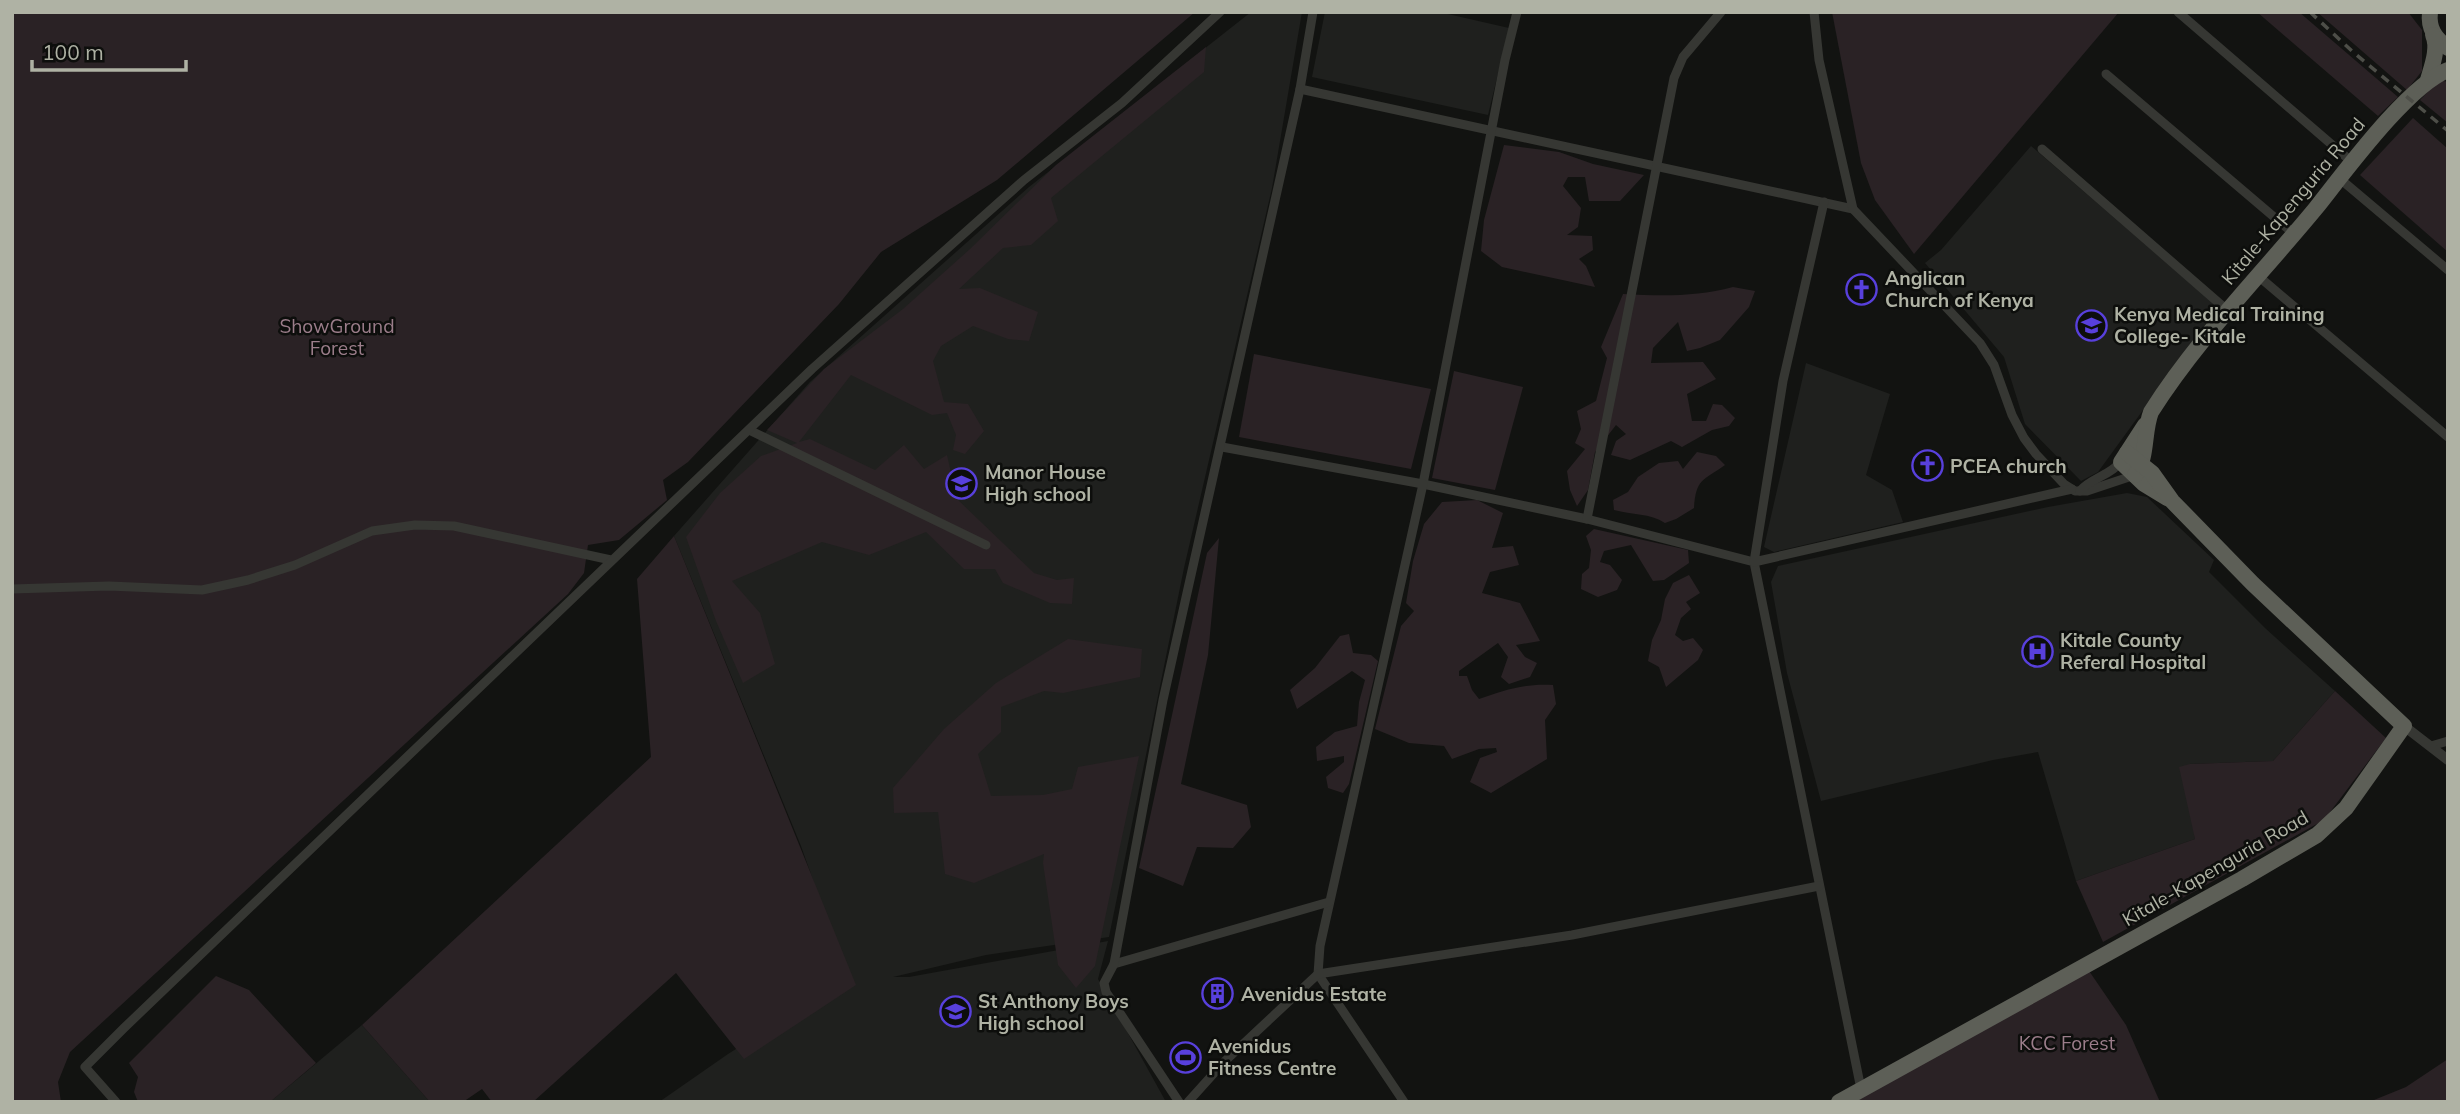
<svg xmlns="http://www.w3.org/2000/svg" width="2460" height="1114" font-family="Mulish,sans-serif">
<rect width="100%" height="100%" fill="#121311"/>
<g fill="#1f201e">
<path d="M1251,12h51l-30,176 -88,380 -75,369 -123,18 -93,22h16l199,-36 -10,38 68,123h-507l69,-48 120,-75 -47,-133 -127,-310 136,-154 219,-195z"/>
<path d="M1325,12h114l70,16 -21,87 -176,-38z"/>
<path d="M2031,146l187,161 -120,165 -17,9 -56,-57 -21,-67 -79,-94 16,-13z"/>
<path d="M1806,363l84,31 -24,81 26,15 11,32 -129,30 -10,-5z"/>
<path d="M2127,493l20,4 67,63 -5,12 56,56 70,63 -62,70 -83,3 5,75 -119,42 -38,-129 -45,8 -172,41 -34,-128 -16,-91 7,-16 270,-59z"/>
<path d="M362,1025l68,77h-160z"/>
</g>
<g fill="#2a2225">
<path d="M12,12h1183l-198,168 -116,72 -42,52 -151,158 -25,18 4,20 -48,40 -31,5 -4,28 -16,21 -498,458 -12,30 3,20h-49z"/>
<path d="M1832,12h287l-205,242 -39,-54 -14,-37z"/>
<path d="M2257,12h42l99,85 -20,19z"/>
<path d="M2317,12h91l14,18v41l-15,19z"/>
<path d="M1206,47l-2,25 -153,126 7,23 -27,24 -28,3 -44,41 21,-1 58,24 -9,29 -21,-2 -35,-13 -32,20 -8,15 11,41 24,2 16,27 -19,23 -12,-4 3,-15 -9,-22 -15,2 -81,-40 -52,67 11,-3 65,31 29,-25 20,24 23,-14 10,44 77,74 23,7 17,-2 -2,26 -22,-1 -47,-20 -8,-14h-31l-38,-37 -57,23 -47,-13 -90,39 28,32 15,51 -32,19 -27,-62 -30,-84 34,-44 41,-37 36,-13 -30,-13 57,-61 79,-60 67,-60 86,-84z"/>
<path d="M2439,80l9,2v41l-28,-23z"/>
<path d="M2413,118l35,31v103l-88,-77z"/>
<path d="M1504,145l55,7 34,12 51,11 -24,26h-31l-4,-24h-17l-5,9 18,22 -3,19 -11,8 25,1 1,14 -14,9 7,7 9,21 -93,-20 -21,-16 3,-31z"/>
<path d="M1733,287l22,4 -6,16 -29,33 -20,8 -13,3 -9,-29 -25,26 -2,15 52,-1 13,17 -29,15 5,27h14l7,-17 9,1 13,13 -6,8 -17,4 -30,17 -11,-6 -41,19 -19,-5 5,-14 10,-7 -10,-9 -21,27 -7,38 -11,16 -7,-16 -3,-19 18,-22 -10,-6 6,-14 -4,-18 19,-10 11,-43 -6,-11 22,-53c38,2 73,3 110,-7z"/>
<path d="M1254,354l177,35 -20,80 -172,-32z"/>
<path d="M1454,371l69,16 -28,103 -63,-12z"/>
<path d="M1697,452l19,4 9,9c-22,16 -29,13 -31,43l-18,11 -11,4c-15,-10 -33,-8 -51,-13l-1,-10 15,-8 10,-15 21,-14 19,-2 5,8z"/>
<path d="M1477,500l26,13 -11,35 21,-2 6,19 -29,7 -8,21 38,10 20,38 -24,4 9,12 12,6 -7,14 -21,7 -8,-7 7,-20 -10,-14 -39,28v5h8l5,14 7,9c25,-9 47,-16 74,-14l3,19 -11,16 2,39 -56,34 -21,-11 10,-24 17,-6 -1,-4 -17,1 -27,10 -8,-13 -35,-3 -34,-14 26,-103 13,-15 -8,-8 7,-42 11,-37 18,-22z"/>
<path d="M1594,529l94,21 1,13 -25,17 -11,1 -22,-36 -27,6 -4,11 10,3 12,15 -5,10 -19,7 -17,-8 1,-15 7,-6 2,-18 -5,-14z"/>
<path d="M674,536l182,449 -112,74 -68,-86 -143,129h-41l-10,-13 -19,13h-33l-68,-77 289,-268 -14,-178z"/>
<path d="M1219,538l-11,117 -27,129 66,21 4,22 -18,21 -36,-1 -14,39 -44,-18 68,-315z"/>
<path d="M1689,575l11,18 -14,9 5,7 -10,9 -6,17 8,6 10,-3 10,12 -5,10 -32,27 -7,-20 -11,-6 4,-21 9,-20 4,-21 8,-16z"/>
<path d="M1349,634l4,19 18,2 7,6 -29,123 -6,9 -15,-5 -2,-11 18,-15v-6l-27,5 -1,-14 19,-15 22,-6 2,-24 6,-22 -13,-9 -55,38 -7,-19 25,-22 25,-32z"/>
<path d="M1068,639l74,10 -2,28 -77,16 -19,-2 -43,16v25l-23,22 13,42 52,-1 29,-6 6,-22 61,-11 -44,210 -19,22 -18,-23 -15,-102 1,-9 -70,29 -29,-9 -7,-62 -44,1 -1,-25 51,-59 52,-46z"/>
<path d="M2335,691l51,47 -62,82 -221,122 -27,-61 119,-42 -16,-72 11,-3 83,-3z"/>
<path d="M2085,965l41,60 34,77h-318z"/>
<path d="M216,976l33,14 67,73 -46,39h-132l-4,-10 4,-15 -9,-14z"/>
<path d="M2448,1059v43h-79l37,-15z"/>
</g>
<g fill="none" stroke-linecap="round" stroke-linejoin="round">
<g stroke="#363733" stroke-width="9">
<path d="M1313,12l-13,77 553,120"/>
<path d="M1517,12l-12,48 -82,424 164,35 167,43 107,527"/>
<path d="M1814,12l5,48 34,149 127,134 14,22 18,50 12,23 12,16 28,30 11,7h12l48,-16"/>
<path d="M2178,12l174,150"/>
<path d="M2106,74l188,160"/>
<path d="M2042,149l185,161"/>
<path d="M2339,178l109,92"/>
<path d="M1824,202l-41,179 -29,181 318,-73"/>
<path d="M2257,275l191,162"/>
<path d="M749,430l237,115"/>
<path d="M1222,447l201,37 -103,462 -2,28 86,128"/>
<path d="M2080,491c11,-13 29,-15 41,-29"/>
<path d="M1587,519l87,-441 9,-21 38,-45"/>
<path d="M12,589l97,-3 93,4 46,-10 47,-15 77,-34 43,-6 39,1 157,34"/>
<path d="M2431,746l17,-5"/>
<path d="M1114,964l215,-62"/>
<path d="M116,1102l-31,-35 39,-39 688,-659 212,-189 98,-77 98,-91"/>
<path d="M1179,1102l-73,-110 -2,-9 10,-19 49,-264 137,-611"/>
<path d="M1188,1102l36,-40 94,-88 254,-39 247,-49"/>
</g>
<path stroke="#363733" stroke-width="10" d="M2404,726l44,34"/>
<g stroke="#5d5f57" stroke-width="16">
<path d="M2430,12c-2,17 5,26 18,36"/>
<path d="M2428,80c4,-14 11,-32 5,-45"/>
<path d="M2145,425l-24,37 23,22 23,14"/>
<path d="M2135,475c13,-18 8,-42 16,-63 47,-74 109,-136 165,-204 28,-35 92,-123 132,-138"/>
<path d="M1839,1102l403,-223 75,-44 29,-27 58,-82 -151,-142 -81,-83 -20,-28 -25,-20"/>
</g>
<path stroke="#4d4e48" stroke-width="3.5" stroke-dasharray="9 7" stroke-linecap="butt" d="M2310,12l43,40 95,79"/>
</g>
<defs>
<symbol id="church-ring" viewBox="-11 -11 22 22"><circle r="9.5" fill="#0d0e0c" stroke="#5840dc" stroke-width="1.5"/><path d="M-1.2-6h2.4v3.5h3.3v2.4h-3.3V6h-2.4V-.1h-3.3v-2.4h3.3Z" fill="#5840dc"/></symbol>
<symbol id="university-ring" viewBox="-11 -11 22 22"><circle r="9.5" fill="#0d0e0c" stroke="#5840dc" stroke-width="1.5"/><path d="M0-5L7-2L0 1L-7-2ZM-4 1L0 2.5L4 1V4Q0 6-4 4Z" fill="#5840dc"/></symbol>
<symbol id="school-ring" viewBox="-11 -11 22 22"><circle r="9.5" fill="#0d0e0c" stroke="#5840dc" stroke-width="1.5"/><path d="M0-5L7-2L0 1L-7-2ZM-4 1L0 2.5L4 1V4Q0 6-4 4Z" fill="#5840dc"/></symbol>
<symbol id="hospital-ring" viewBox="-11 -11 22 22"><circle r="9.5" fill="#0d0e0c" stroke="#5840dc" stroke-width="1.5"/><path d="M-5-5h3v3.5h4V-5h3V5h-3V1.5h-4V5h-3Z" fill="#5840dc"/></symbol>
<symbol id="building-ring" viewBox="-11 -11 22 22"><circle r="9.5" fill="#0d0e0c" stroke="#5840dc" stroke-width="1.5"/><path d="M-4-6H4V6H1V3H-1V6H-4ZM-2.5-4.3h1.7v1.8h-1.7ZM.8-4.3h1.7v1.8H.8ZM-2.5-1h1.7V.8h-1.7ZM.8-1h1.7V.8H.8Z" fill="#5840dc"/></symbol>
<symbol id="stadium-ring" viewBox="-11 -11 22 22"><circle r="9.5" fill="#0d0e0c" stroke="#5840dc" stroke-width="1.5"/><path d="M0-5a6.5 5 0 1 0 0 10a6.5 5 0 1 0 0-10ZM-3.5-1.8h7v3.6h-7Z" fill="#5840dc"/></symbol>
</defs>
<g fill-rule="evenodd">
<use href="#church-ring" x="1844" y="272" width="35" height="35"/>
<use href="#university-ring" x="2074" y="308" width="35" height="35"/>
<use href="#church-ring" x="1910" y="448" width="35" height="35"/>
<use href="#school-ring" x="944" y="466" width="35" height="35"/>
<use href="#hospital-ring" x="2020" y="634" width="35" height="35"/>
<use href="#building-ring" x="1200" y="976" width="35" height="35"/>
<use href="#school-ring" x="938" y="994" width="35" height="35"/>
<use href="#stadium-ring" x="1168" y="1040" width="35" height="35"/>
</g>
<g text-anchor="middle" stroke-width="5" stroke-linejoin="round" paint-order="stroke">
<g font-size="19" fill="#afb2a4" stroke="#0d0e0c">
<text transform="translate(2293 201) rotate(-50)" y="7">Kitale-Kapenguria Road</text>
<text transform="translate(2215 868) rotate(-30)" y="7">Kitale-Kapenguria Road</text>
</g>
<g font-size="19" font-weight="bold" fill="#afb2a4" stroke="#0d0e0c" text-anchor="start">
<text x="1885" y="285">Anglican<tspan x="1885" dy="22">Church of Kenya</tspan></text>
<text x="2114" y="321">Kenya Medical Training<tspan x="2114" dy="22">College- Kitale</tspan></text>
<text x="1950" y="473">PCEA church</text>
<text x="985" y="479">Manor House<tspan x="985" dy="22">High school</tspan></text>
<text x="2060" y="647">Kitale County<tspan x="2060" dy="22">Referal Hospital</tspan></text>
<text x="1241" y="1001">Avenidus Estate</text>
<text x="978" y="1008">St Anthony Boys<tspan x="978" dy="22">High school</tspan></text>
<text x="1208" y="1053">Avenidus<tspan x="1208" dy="22">Fitness Centre</tspan></text>
</g>
<g font-size="19" fill="#9b7d8a" stroke="#0d0e0c">
<text x="337" y="333">ShowGround<tspan x="337" dy="22">Forest</tspan></text>
<text x="2067" y="1050">KCC Forest</text>
</g>
</g>
<rect width="2460" height="1114" fill="none" stroke="#afb2a4" stroke-width="28"/>
<path d="M32 60v10h154v-10" fill="none" stroke="#afb2a4" stroke-width="3.5"/>
<text x="42" y="60" font-size="21" fill="#afb2a4" stroke="#0d0e0c" stroke-width="5" paint-order="stroke">100 m</text>
</svg>
